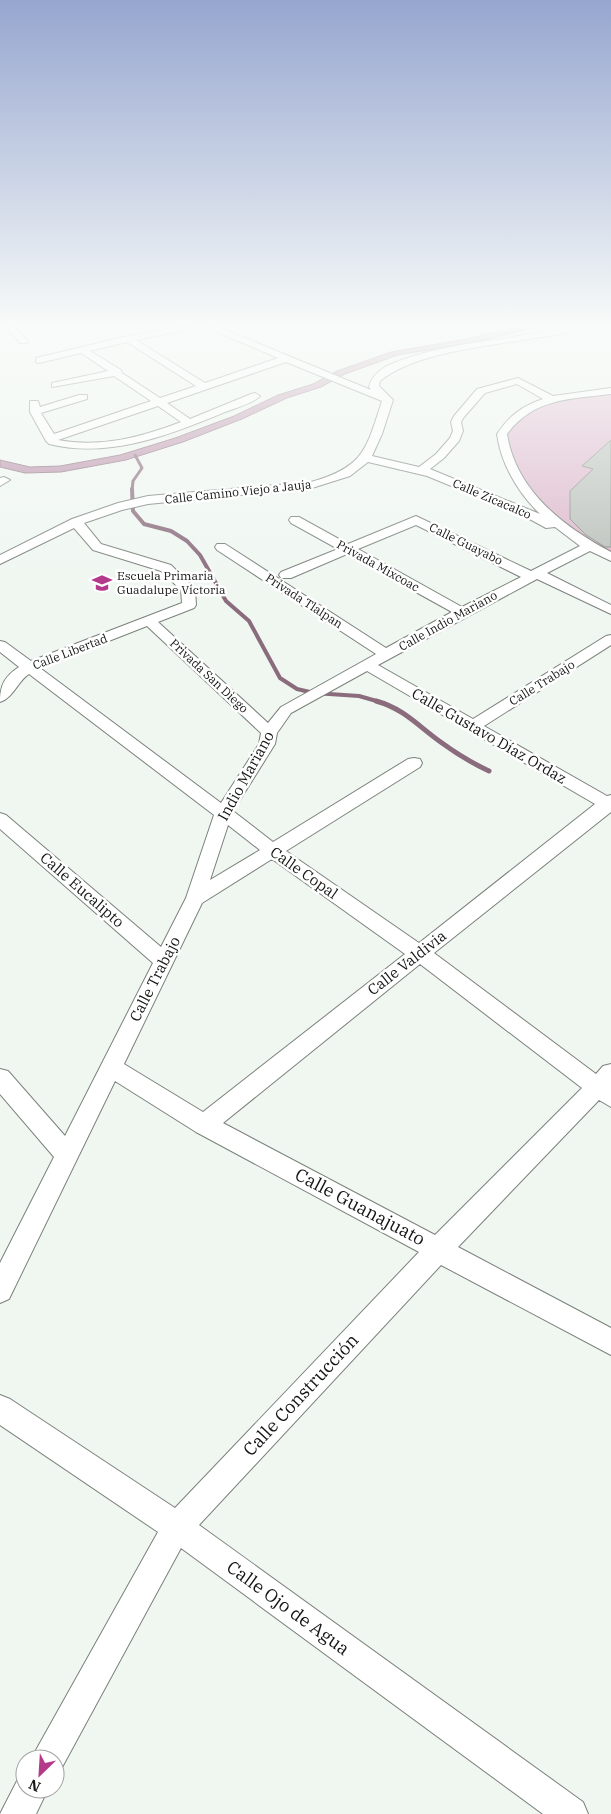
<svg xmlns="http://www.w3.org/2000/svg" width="611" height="1814" font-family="'IBM Plex Serif',serif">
<rect width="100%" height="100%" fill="#f0f7f1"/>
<path fill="#deb8cd" d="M611,391v166l-66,-44 -42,-67 4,-21 35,-24z"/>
<path fill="#bc91aa" stroke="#8a6c7d" d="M512,328h23l-64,15 -73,12 -53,19 -24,13 -34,11 -45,21 -59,23 -57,18 -65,12 -36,1 -25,-6v-7l30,7 30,-1 60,-11 55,-17 59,-22 44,-21 35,-11 24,-13 54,-19 75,-13z"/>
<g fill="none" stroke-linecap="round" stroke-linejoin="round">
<path stroke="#8a6c7d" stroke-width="3" d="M132,491l1,-10 9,-13 -7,-13"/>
<path stroke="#8a6c7d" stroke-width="4" d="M132,489l1,22 11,13 27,7 16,10 13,14 26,46 23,20 31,57 17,11 17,4 45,3 21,6"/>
<path stroke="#8a6c7d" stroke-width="5" d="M376,701c29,8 43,26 66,42 15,11 30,20 47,28"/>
</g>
<path fill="#bbc1bb" stroke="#868c86" d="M611,440v107h-6l-19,-12 -16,-16v-28l23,-22 -11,-3z"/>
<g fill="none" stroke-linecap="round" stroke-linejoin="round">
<defs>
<g id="minor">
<path d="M6,328h9l13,13 -2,2h-6z"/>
<path d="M173,328h23l-60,12 69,43 73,-25 -70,-30h13l150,62 -2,-3c2,-9 8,-15 16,-20 37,-18 83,-23 123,-29 23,-4 45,-10 68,-10 -10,7 -28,8 -41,10 -45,8 -120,14 -155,43l-1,5 14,14 -11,34 -10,22 47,11 17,-13 14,-16 3,-7 -2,-9 3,-6 23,-27 41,-11 35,18 58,-8v6c-41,5 -77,4 -104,40 9,57 57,93 104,118v9l-21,-10 -43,22 64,32v9l-74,-35 -159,86 95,54 133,-83 5,-1v10l-127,81 123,70 4,-1v17l-177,141 162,121 7,-8 8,-2v43l-12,-7 -141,147 153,81v27l-170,-90 -242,260 384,277 5,12h-45l-362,-266 -121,223 -5,2v-14h-24l127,-227 -158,-107v-30l10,4 165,109 244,-256 -223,-120 -81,-51 -106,218 -9,4v-40l54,-106 -54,-63v-25l8,2 57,65 88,-173 -153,-134v-16l6,2 155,132 25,-49 28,-83 -185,-141c-11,7 -16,24 -29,28 0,-17 5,-26 19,-35l-19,-15v-11l5,1 26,19 151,-58 -1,-13 -20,-19 -68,-21 -19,-22 -74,36v-9l72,-36 46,-16 30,-7 163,-14c53,-15 55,-32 71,-81l-96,-39 -119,41 23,16 61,-25 4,-1 5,3c-8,8 -24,12 -35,16 -55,23 -116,47 -176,32l-3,-3 -16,-29v-11h8l2,6 39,-12h8v4l-46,14 13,21 97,-33 -37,-25 -62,11v-4l56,-12 -27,-18 -42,10 -3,-1v-4l92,-22zM127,342l69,44 -36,12 -38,-25 -1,-3 -31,-19zM517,384l26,15c-21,7 -34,17 -46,35 4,30 21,59 43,80l-110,-45 14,-11 15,-17 4,-10 -2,-9 3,-5 21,-24zM158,406l23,16c-39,15 -80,26 -123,18zM368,462l59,14 97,40 22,12 9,-1 25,19 -49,25 -115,-55 -68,28 -49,-27h-8l-2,3 2,3 47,26 -57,23 -2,3 2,3h10l56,-24 105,58 -66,36 -161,-104h-8l-2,3 2,3 159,104 -95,53 -13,16 -110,-101 36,-14 2,-3 -1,-16 -24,-24 -70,-21 -17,-21 38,-13 26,-6 164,-16 38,-12zM416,525l105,52 -59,30 -104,-58zM147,626l114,107 -2,11 -38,59 -181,-135zM367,671l228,133 -176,139 -133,-92 134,-84 2,-4 -2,-4 -6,-1 -6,1 -135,83 -40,-31 42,-67 2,-11 14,-20zM228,825l32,25 -50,30zM272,859l133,95 -202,158 -79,-48 78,-161zM420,964l162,124 -147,147 -212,-112z"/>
<path d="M4,477l6,3 -10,6v-8z"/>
<path d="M25,1775v14h23l-12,25h-36l19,-37z"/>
</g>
</defs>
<use href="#minor" stroke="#7b817b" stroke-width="2"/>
<use href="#minor" fill="#fff" fill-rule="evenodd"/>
</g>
<linearGradient id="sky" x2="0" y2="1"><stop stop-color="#96a6cf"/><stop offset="0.56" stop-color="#f8fbf9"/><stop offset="1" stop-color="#f8fbf9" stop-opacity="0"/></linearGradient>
<rect width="611" height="582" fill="url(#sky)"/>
<defs>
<symbol id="school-bare" viewBox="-9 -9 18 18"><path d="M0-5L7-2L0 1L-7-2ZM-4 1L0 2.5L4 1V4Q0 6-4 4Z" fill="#b4398b" stroke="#fff" stroke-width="2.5" paint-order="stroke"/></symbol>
</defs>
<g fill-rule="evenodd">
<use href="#school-bare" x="88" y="569" width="28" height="28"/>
</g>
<g text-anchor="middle" stroke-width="5" stroke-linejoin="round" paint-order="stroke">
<g font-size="12" fill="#141614" stroke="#fff">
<text transform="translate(238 492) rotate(-6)" y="4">Calle Camino Viejo a Jauja</text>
<text transform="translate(492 499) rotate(23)" y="4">Calle Zicacalco</text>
<text transform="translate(466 544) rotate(26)" y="4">Calle Guayabo</text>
<text transform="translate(378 566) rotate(29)" y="4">Privada Mixcoac</text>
<text transform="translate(304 601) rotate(33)" y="4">Privada Tlalpan</text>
<text transform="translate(448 621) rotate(-29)" y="4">Calle Indio Mariano</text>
<text transform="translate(70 652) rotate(-21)" y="4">Calle Libertad</text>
<text transform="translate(209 676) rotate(43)" y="4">Privada San Diego</text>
<text transform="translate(542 683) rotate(-32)" y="4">Calle Trabajo</text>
</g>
<g font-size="12" fill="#141614" stroke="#fff" text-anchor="start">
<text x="117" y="580">Escuela Primaria<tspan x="117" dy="14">Guadalupe Victoria</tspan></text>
</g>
<g font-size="15" fill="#141614" stroke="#fff">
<text transform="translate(489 736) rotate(30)" y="5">Calle Gustavo Díaz Ordaz</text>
<text transform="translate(246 776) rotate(-61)" y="5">Indio Mariano</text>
<text transform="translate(304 873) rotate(35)" y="5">Calle Copal</text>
<text transform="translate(82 890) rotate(41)" y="5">Calle Eucalipto</text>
<text transform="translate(407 963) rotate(-38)" y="5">Calle Valdivia</text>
<text transform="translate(155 979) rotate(-63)" y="5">Calle Trabajo</text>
</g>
<g font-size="18" fill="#141614" stroke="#fff">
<text transform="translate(360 1207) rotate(28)" y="6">Calle Guanajuato</text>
<text transform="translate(301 1395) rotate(-47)" y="6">Calle Construcción</text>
<text transform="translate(288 1608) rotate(36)" y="6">Calle Ojo de Agua</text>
</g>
</g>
<g transform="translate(40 1774) rotate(205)"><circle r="24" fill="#ffffff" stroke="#a1a2a1"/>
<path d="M0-4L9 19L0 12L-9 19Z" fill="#b4398b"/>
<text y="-8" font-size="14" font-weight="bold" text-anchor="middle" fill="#141614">N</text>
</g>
</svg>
